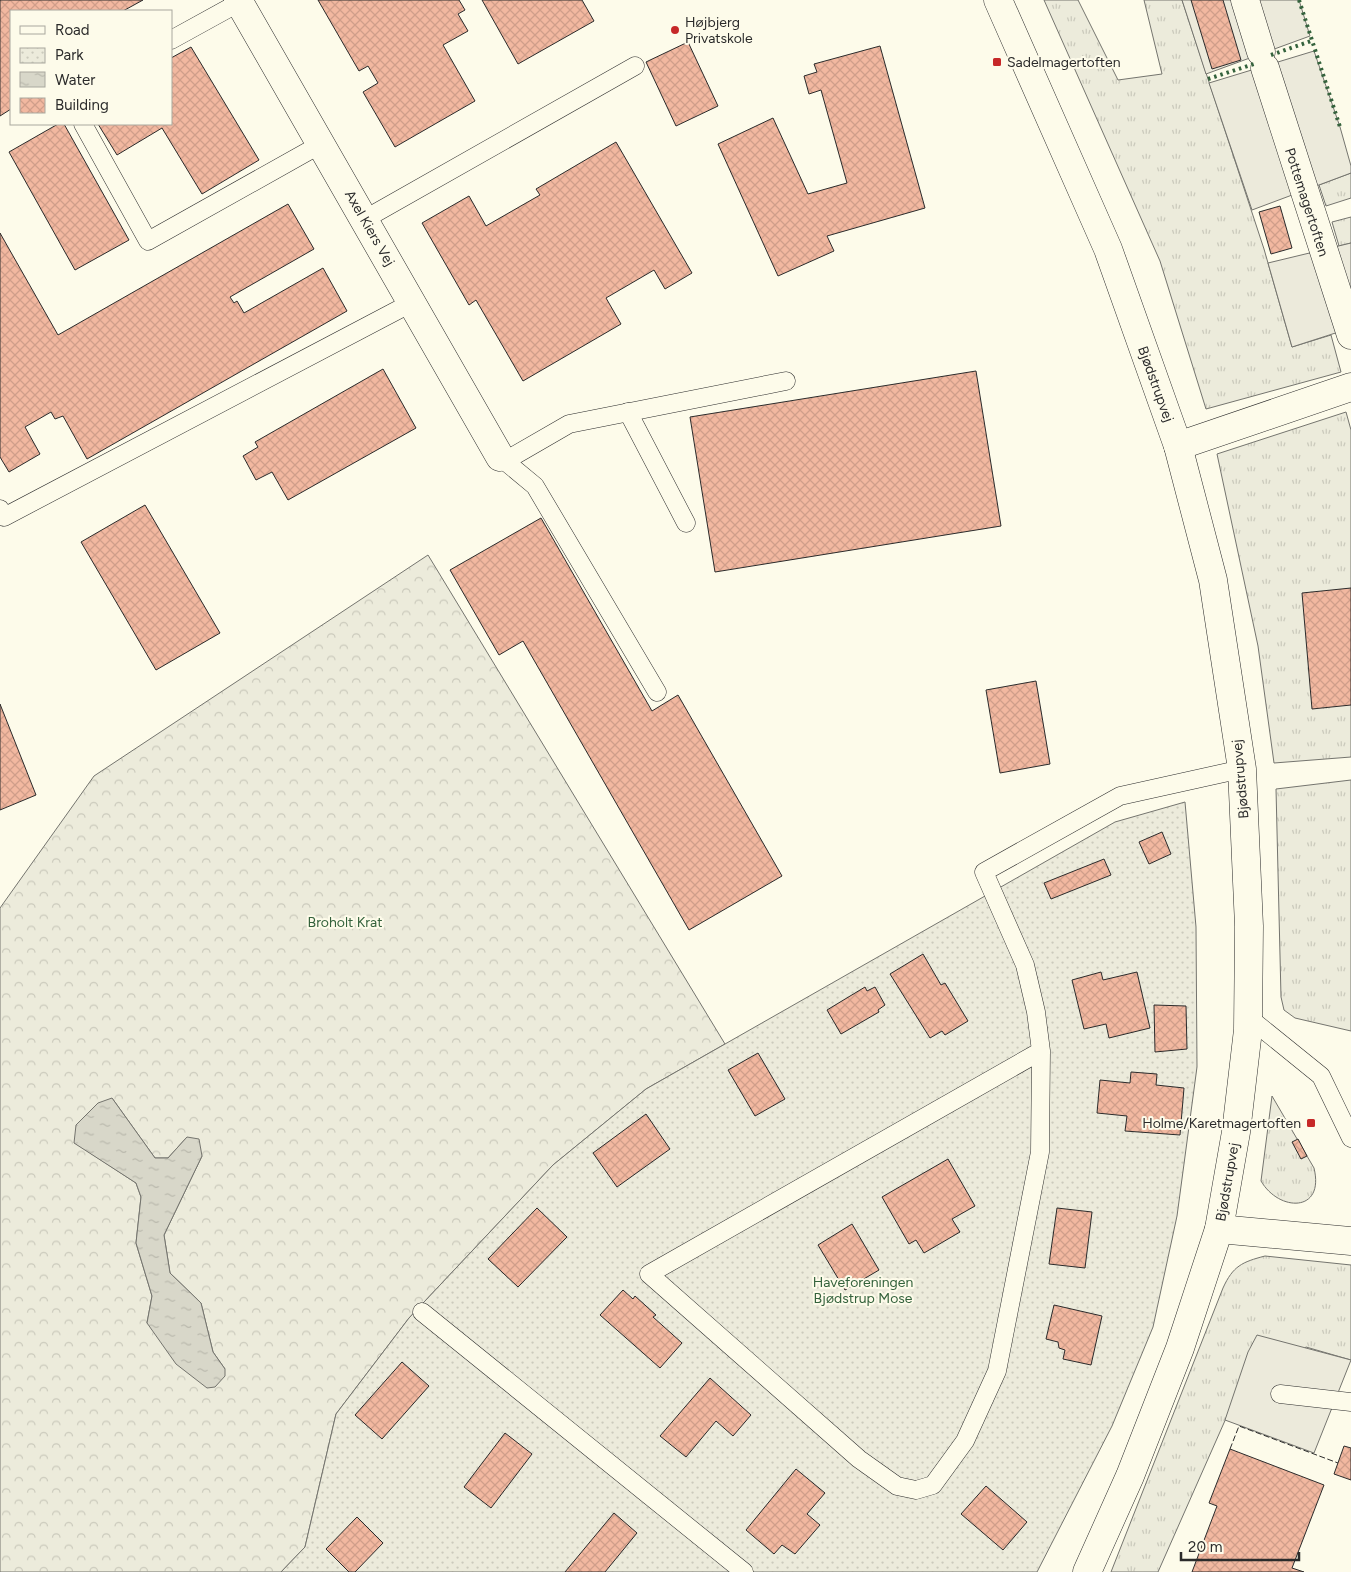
<svg xmlns="http://www.w3.org/2000/svg" width="1351" height="1572" font-family="Figtree,sans-serif">
<defs>
<pattern id="grass-tufts" width="24" height="20" patternUnits="userSpaceOnUse" patternTransform="scale(1.25)"><rect width="24" height="20" fill="#ecebdb"/><path d="M3 7l-1-3M5 7V3M7 7l1-3M15 17l-1-3M17 17v-4M19 17l1-3" fill="none" stroke="#cbcabc"/></pattern>
<pattern id="forest-crowns" width="20" height="18" patternUnits="userSpaceOnUse" patternTransform="scale(1.25)"><rect width="20" height="18" fill="#ecebdb"/><path d="M2 6a3 3 0 1 1 6 0M12 15a3 3 0 1 1 6 0" fill="none" stroke="#cbcabc"/></pattern>
<pattern id="park-dots" width="8" height="8" patternUnits="userSpaceOnUse" patternTransform="scale(1.25)"><rect width="8" height="8" fill="#ecebdb"/><path d="M2 2h.1M6 6h.1" fill="none" stroke="#cbcabc" stroke-width="1.8" stroke-linecap="round"/></pattern>
<pattern id="water-ripples" width="26" height="14" patternUnits="userSpaceOnUse" patternTransform="scale(1.25)"><rect width="26" height="14" fill="#d8d7c9"/><path d="M2 4q2-2 4 0t4 0M15 11q2-2 4 0t4 0" fill="none" stroke="#bab9ad"/></pattern>
<pattern id="building-cross-hatch" width="8" height="8" patternUnits="userSpaceOnUse" patternTransform="scale(1.25)"><rect width="8" height="8" fill="#f2b8a0"/><path d="M0 0l8 8M0 8l8-8" fill="none" stroke="#d09e8a"/></pattern>
</defs>
<rect width="100%" height="100%" fill="#fdfbea"/>
<g fill="url(#grass-tufts)" stroke="#74746e">
<path d="M1044,0h34l40,80 44,-6 -18,-74h38l82,249 28,98 39,-12 10,37 -135,37 -46,-148z"/>
<path d="M1351,173v25l-25,8 -7,-21z"/>
<path d="M1351,217v26l-12,3 -7,-24z"/>
<path d="M1346,412l5,18v327l-77,6 -16,-117 -41,-192z"/>
<path d="M1351,780v251l-56,-13 -11,-8 -3,-13 -5,-208z"/>
<path d="M1272,1096l42,72c11,45 -35,44 -53,13z"/>
<path d="M1265,1256l86,9v95l-45,-13 -75,60 -73,165h-47l112,-284c10,-22 19,-26 42,-32z"/>
</g>
<path fill="url(#forest-crowns)" stroke="#74746e" fill-rule="evenodd" d="M428,555l297,489 -79,45 -93,76 -144,153 -73,96 -31,133 -24,25h-281v-664l94,-132zM112,1098l43,60h13l19,-21 15,19 -38,79 6,38 31,30 12,49 12,17 -78,-46 5,-27 -16,-53 5,-46 -5,-14 -61,-40z"/>
<path fill="url(#park-dots)" stroke="#74746e" d="M1185,802l11,125 1,140 -20,149 -24,111 -41,99 -75,146h-756l24,-25 31,-133 73,-96 144,-153 93,-76 469,-267z"/>
<g fill="#eceadb" stroke="#74746e">
<path d="M1182,0h117l11,36 -104,38z"/>
<path d="M1314,51l26,76 11,39v7l-99,37 -43,-127z"/>
<path d="M1351,243v85l-59,19 -24,-84z"/>
<path d="M1257,1335l94,25 -37,93 -89,-33 23,-68z"/>
</g>
<path fill="url(#water-ripples)" stroke="#74746e" d="M112,1098l43,60h13l19,-21 12,2 3,17 -38,79 6,38 31,30 12,49 12,17v7l-10,11 -8,1 -31,-24 -29,-41 5,-27 -16,-53 5,-46 -5,-14 -62,-40 2,-18 22,-22z"/>
<g fill="url(#building-cross-hatch)" stroke="#2b2b2b">
<path d="M0,0h143l-20,11h-112v98l-11,7z"/>
<path d="M318,0h141l6,10 -7,4 10,17 -25,14 32,56 -80,46 -32,-55 15,-9 -10,-17 -9,5z"/>
<path d="M482,0h100l12,21 -76,43z"/>
<path d="M1191,0h32l18,60 -29,9z"/>
<path d="M688,42l30,64 -42,20 -30,-64z"/>
<path d="M880,46l45,162 -98,28 7,15 -56,25 -60,-132 55,-26 35,76 39,-11 -26,-93 -12,4 -5,-18 13,-4 -3,-8z"/>
<path d="M191,47l68,113 -57,34 -40,-66 -45,27 -19,-31h73v-66z"/>
<path d="M58,124h6l65,116 -54,30 -66,-118z"/>
<path d="M616,142l76,131 -27,16 -11,-19 -48,28 15,26 -98,57 -47,-81 -7,5 -47,-82 47,-27 17,30 54,-31 -4,-6z"/>
<path d="M288,204l26,45 -84,48 4,6 3,-2 7,12 79,-45 24,43 -260,148 -24,-43 -8,3 -4,-7 -26,15 15,27 -31,18 -9,-15v-224l58,102z"/>
<path d="M1280,206l12,42 -21,6 -12,-42z"/>
<path d="M383,369l33,59 -128,72 -16,-28 -16,8 -13,-24 15,-9 -3,-5z"/>
<path d="M976,371l25,155 -286,46 -25,-155z"/>
<path d="M145,505l75,128 -64,37 -75,-128z"/>
<path d="M541,518l111,193 26,-16 104,181 -93,54 -166,-289 -24,14 -49,-85z"/>
<path d="M1351,588v117l-39,4 -10,-116z"/>
<path d="M1036,681l14,83 -50,9 -14,-83z"/>
<path d="M0,704l36,91 -36,15z"/>
<path d="M1162,832l9,22 -22,10 -10,-22z"/>
<path d="M1104,859l7,16 -60,24 -7,-16z"/>
<path d="M923,954l18,31 4,-2 23,38 -23,14 -3,-4 -12,7 -40,-64z"/>
<path d="M1101,972l2,8 34,-8 13,56 -41,10 -3,-14 -22,5 -12,-49z"/>
<path d="M865,987l2,4 8,-4 10,18 -7,5 1,2 -38,22 -14,-24z"/>
<path d="M1154,1005l32,1 1,43 -32,3z"/>
<path d="M758,1053l27,46 -30,17 -27,-46z"/>
<path d="M1131,1072l26,2 -1,11 28,3 -4,47 -55,-4 2,-15 -30,-3 3,-33 30,3z"/>
<path d="M646,1114l24,35 -53,38 -24,-34z"/>
<path d="M1298,1139l9,17 -6,3 -9,-17z"/>
<path d="M948,1159l27,47 -23,13 8,13 -36,21 -8,-13 -7,4 -27,-47z"/>
<path d="M537,1208l30,29 -49,50 -30,-28z"/>
<path d="M1057,1208l35,4 -7,56 -36,-4z"/>
<path d="M852,1224l27,46 -34,20 -27,-45z"/>
<path d="M623,1290l10,9 2,-3 21,19 -3,2 29,26 -22,25 -60,-53z"/>
<path d="M1054,1305l48,11 -11,49 -28,-6 2,-9 -6,-2 -1,-6 -12,-3z"/>
<path d="M402,1362l27,24 -47,53 -27,-24z"/>
<path d="M710,1378l41,37 -18,21 -17,-15 -30,36 -26,-21z"/>
<path d="M505,1433l27,21 -41,54 -27,-21z"/>
<path d="M1344,1446l7,2v32l-17,-6z"/>
<path d="M1230,1449l94,36 -32,83 12,4h-112l25,-66 -8,-3z"/>
<path d="M796,1469l29,24 -18,21 13,11 -25,29 -13,-9 -8,9 -28,-24z"/>
<path d="M986,1486l41,36 -24,28 -42,-36z"/>
<path d="M614,1513l23,20 -32,39h-40z"/>
<path d="M357,1517l26,26 -28,29h-6l-23,-23z"/>
</g>
<g fill="none" stroke-linecap="round" stroke-linejoin="round">
<defs>
<g id="service">
<path d="M171,40l69,-38"/>
<path d="M83,124l65,117 173,-97"/>
<path d="M365,219l270,-153"/>
<path d="M628,412l58,111"/>
<path d="M500,457l35,29 122,206"/>
<path d="M505,461l64,-37 217,-43"/>
<path d="M0,509l4,8 409,-215"/>
<path d="M1248,1017l73,59 30,62"/>
<path d="M1041,1051l-392,223 210,185 38,27 19,4 17,-5 32,-44 32,-70 43,-219 1,-101 -5,-39 -11,-47 -41,-93 136,-76 122,-27"/>
<path d="M422,1312l322,260"/>
<path d="M1280,1394l71,8"/>
</g>
<g id="minor">
<path d="M238,0l262,457"/>
<path d="M1245,0l16,52"/>
<path d="M1265,68l86,267"/>
<path d="M1178,446l173,-59"/>
<path d="M1219,1229l132,12"/>
</g>
<path id="tertiary" d="M998,0l110,249 70,197 35,134 29,189 7,157 -1,104 -12,102 -17,97 -39,119 -50,128 -43,96"/>
</defs>
<use href="#service" stroke="#2b2b2b" stroke-width="19"/>
<use href="#minor" stroke="#2b2b2b" stroke-width="29"/>
<use href="#tertiary" stroke="#2b2b2b" stroke-width="29"/>
<use href="#service" stroke="#fdfbea" stroke-width="18"/>
<use href="#minor" stroke="#fdfbea" stroke-width="28"/>
<use href="#tertiary" stroke="#fdfbea" stroke-width="28"/>
<g stroke="#34623c" stroke-width="4" stroke-dasharray="2.5 4" stroke-linecap="butt">
<path d="M1299,0l41,127"/>
<path d="M1271,55l40,-14"/>
<path d="M1208,79l46,-15"/>
</g>
<path stroke="#2b2b2b" stroke-width="1" stroke-dasharray="6 2.5" stroke-linecap="butt" d="M1230,1449l9,-23 99,37"/>
</g>
<g fill="#c62828" stroke="#fdfbea" stroke-width="2">
<circle cx="675" cy="30" r="5"/>
<rect x="992" y="57" width="10" height="10" rx="2.5"/>
<rect x="1306" y="1118" width="10" height="10" rx="2.5"/>
</g>
<g text-anchor="middle" stroke-width="4" stroke-linejoin="round" paint-order="stroke">
<g font-size="14" fill="#2b2b2b" stroke="#fdfbea" text-anchor="start">
<text x="685" y="27">Højbjerg<tspan x="685" dy="16">Privatskole</tspan></text>
<text x="1007" y="67">Sadelmagertoften</text>
<text x="1301" y="1128" text-anchor="end">Holme/Karetmagertoften</text>
</g>
<g font-size="14" fill="#2b2b2b" stroke="#fdfbea">
<text transform="translate(1307 202) rotate(72)" y="5">Pottemagertoften</text>
<text transform="translate(370 228) rotate(60)" y="5">Axel Kiers Vej</text>
<text transform="translate(1156 384) rotate(70)" y="5">Bjødstrupvej</text>
<text transform="translate(1240 779) rotate(-95)" y="5">Bjødstrupvej</text>
<text transform="translate(1227 1182) rotate(-80)" y="5">Bjødstrupvej</text>
</g>
<g font-size="14" fill="#34623c" stroke="#fdfbea">
<text x="345" y="927">Broholt Krat</text>
<text x="863" y="1287">Haveforeningen<tspan x="863" dy="16">Bjødstrup Mose</tspan></text>
</g>
</g>
<rect x="10" y="10" width="162" height="115" fill="#fdfbea" stroke="#a9a89e"/>
<rect x="20" y="26" width="25" height="8" fill="#fdfbea" stroke="#a9a89e"/>
<text x="55" y="35" font-size="15" fill="#2b2b2b">Road</text>
<rect x="20" y="48" width="25" height="15" fill="url(#park-dots)" stroke="#a9a89e"/>
<text x="55" y="60" font-size="15" fill="#2b2b2b">Park</text>
<rect x="20" y="72" width="25" height="15" fill="url(#water-ripples)" stroke="#a9a89e"/>
<text x="55" y="85" font-size="15" fill="#2b2b2b">Water</text>
<rect x="20" y="98" width="25" height="15" fill="url(#building-cross-hatch)" stroke="#a9a89e"/>
<text x="55" y="110" font-size="15" fill="#2b2b2b">Building</text>
<path d="M1181 1552v8h118v-8" fill="none" stroke="#2b2b2b" stroke-width="2.5"/>
<text x="1188" y="1552" font-size="15" fill="#2b2b2b" stroke="#fdfbea" stroke-width="4" paint-order="stroke">20 m</text>
</svg>
